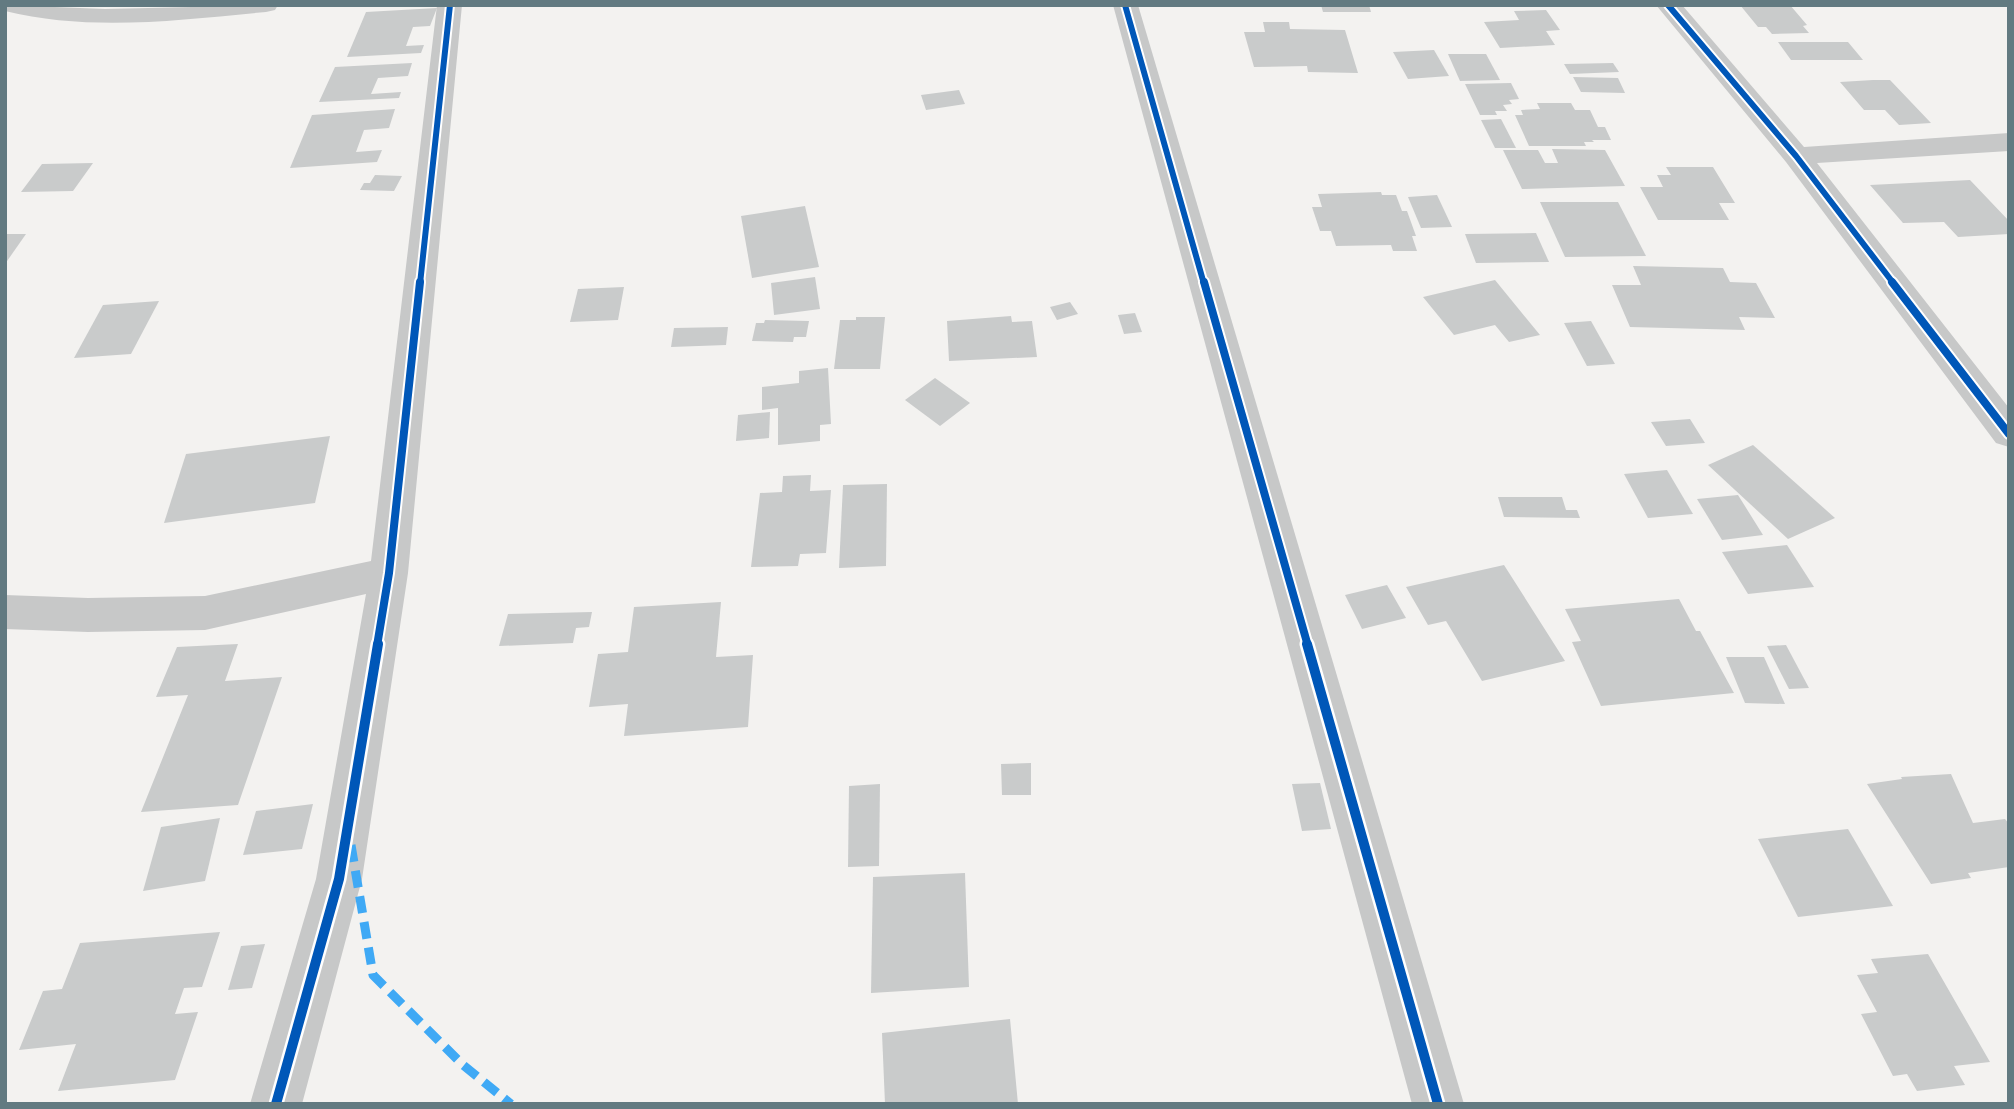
<svg xmlns="http://www.w3.org/2000/svg" width="2014" height="1109" font-family="Roboto,sans-serif">
<rect width="100%" height="100%" fill="#f3f2f0"/>
<g fill="#c9cbcb">
<path d="M1321,5h48l2,7h-48z"/>
<path d="M1740,5h50l17,20 -4,1 6,7 -37,1 -6,-7h-8z"/>
<path d="M437,8l-7,18 -17,1 -7,19 18,-1 -3,8 -74,4 19,-45z"/>
<path d="M1546,10l14,20 -14,1 9,14 -55,3 -16,-26 35,-2 -5,-9z"/>
<path d="M1263,22h26l1,7 55,1 13,43 -50,-1 -1,-6 -53,1 -10,-35h21z"/>
<path d="M1778,42h70l15,18h-72z"/>
<path d="M1434,50l15,26 -41,3 -15,-27z"/>
<path d="M1448,54h38l14,26 -40,1z"/>
<path d="M412,63l-4,13 -30,2 -7,16 30,-2 -2,6 -80,4 16,-35z"/>
<path d="M1613,63l6,9 -49,2 -6,-10z"/>
<path d="M1573,77l45,1 7,15 -44,-1z"/>
<path d="M1873,80h17l41,43 -32,2 -14,-15h-21l-24,-28z"/>
<path d="M1511,83l8,16 -10,1 3,4 -9,1 4,6h-12l2,4h-17l-15,-31z"/>
<path d="M959,90l6,14 -39,6 -5,-15z"/>
<path d="M1537,103h34l4,7h15l8,17h7l6,13h-19l2,2h-10l2,4h-57l-14,-31h8l-2,-5 19,-1z"/>
<path d="M395,109l-6,19 -25,2 -8,22 26,-2 -5,12 -87,6 22,-53z"/>
<path d="M1501,119l15,29h-21l-14,-28z"/>
<path d="M1552,149l53,1 20,36 -103,3 -19,-39h35l7,13h13z"/>
<path d="M93,163l-20,28 -52,1 21,-28z"/>
<path d="M1666,167h47l22,36h-16l10,17h-71l-18,-33h23l-6,-12h14z"/>
<path d="M375,175l27,1 -8,15 -34,-1 4,-7h6z"/>
<path d="M1970,180l39,41v13l-51,3 -14,-15 -41,1 -33,-38z"/>
<path d="M1381,192l1,3h14l6,16h5l9,25h-4l5,15h-24l-2,-6 -55,1 -5,-15h-11l-8,-24h10l-4,-13z"/>
<path d="M1437,195l15,32 -31,1 -13,-31z"/>
<path d="M1540,202h78l28,54 -81,1z"/>
<path d="M805,206l14,61 -67,11 -11,-62z"/>
<path d="M1536,233l13,29 -73,1 -11,-29z"/>
<path d="M5,234h21l-21,30z"/>
<path d="M1633,266l90,2 7,14 26,1 19,35 -36,-1 6,13 -115,-3 -18,-42h29z"/>
<path d="M815,277l5,32 -46,6 -3,-32z"/>
<path d="M1495,280l45,55 -31,7 -14,-17 -41,10 -31,-38z"/>
<path d="M624,287l-6,33 -48,2 8,-33z"/>
<path d="M159,301l-28,53 -57,4 29,-53z"/>
<path d="M1070,302l8,12 -21,6 -7,-13z"/>
<path d="M1135,313l7,19 -18,2 -6,-19z"/>
<path d="M1011,316l1,6 20,-1 5,36 -88,4 -2,-40z"/>
<path d="M856,317h29l-5,52h-46l6,-49h16z"/>
<path d="M765,320l44,1 -3,16h-12l-1,5 -41,-1 4,-18h8z"/>
<path d="M1591,321l24,43 -28,2 -23,-43z"/>
<path d="M728,327l-2,18 -55,2 3,-19z"/>
<path d="M828,368l3,56 -11,1v16l-42,4v-37l-16,2v-23l37,-4v-12z"/>
<path d="M935,378l35,25 -30,23 -35,-26z"/>
<path d="M770,412l-1,26 -33,3 2,-26z"/>
<path d="M1690,419l15,24 -39,3 -15,-24z"/>
<path d="M330,436l-15,67 -151,20 22,-69z"/>
<path d="M1753,445l82,73 -47,21 -80,-74z"/>
<path d="M1667,470l26,44 -45,4 -24,-44z"/>
<path d="M811,475l-1,16 21,-1 -5,63 -26,1 -2,12 -47,1 9,-74 22,-1 1,-16z"/>
<path d="M887,484l-1,82 -47,2 4,-83z"/>
<path d="M1738,495l25,40 -41,5 -25,-41z"/>
<path d="M1498,497h64l4,13h11l3,8 -76,-1z"/>
<path d="M1787,545l27,42 -66,7 -26,-42z"/>
<path d="M1504,565l61,96 -83,20 -36,-60 -18,4 -22,-38z"/>
<path d="M1387,585l19,33 -44,11 -17,-34z"/>
<path d="M1679,599l17,32h4l34,62 -133,13 -29,-64 9,-1 -16,-32z"/>
<path d="M721,602l-5,55 37,-2 -5,72 -124,9 4,-32 -39,3 9,-53 30,-2 6,-45z"/>
<path d="M592,612l-3,15 -13,1 -3,15 -74,3 9,-32z"/>
<path d="M238,644l-13,37 57,-4 -44,128 -97,7 47,-117 -32,2 21,-50z"/>
<path d="M1786,645l23,43 -20,1 -22,-43z"/>
<path d="M1726,657h38l21,47 -40,-1z"/>
<path d="M1031,763v32h-29l-1,-31z"/>
<path d="M1951,774l22,49 32,-4 4,5v43l-41,6 3,5 -40,6 -64,-100 35,-5 -1,-2z"/>
<path d="M1320,783l11,46 -29,2 -10,-47z"/>
<path d="M880,784l-1,82 -31,1 1,-81z"/>
<path d="M313,804l-11,45 -59,6 13,-44z"/>
<path d="M220,818l-15,63 -62,10 18,-64z"/>
<path d="M1848,829l45,77 -95,11 -40,-78z"/>
<path d="M965,873l4,114 -98,6 2,-116z"/>
<path d="M220,932l-18,55 -18,1 -9,26 23,-2 -23,68 -117,11 18,-47 -57,6 24,-59 19,-2 18,-46z"/>
<path d="M265,944l-13,44 -24,2 13,-44z"/>
<path d="M1928,954l62,108 -36,4 11,19 -48,6 -10,-17 -14,2 -32,-62 16,-2 -20,-37 21,-2 -7,-14z"/>
<path d="M1010,1019l8,85h-133l-3,-71z"/>
</g>
<g fill="none" stroke-linecap="round" stroke-linejoin="round">
<g fill="#c7c8c8" fill-rule="evenodd">
<path d="M5,5l100,4 173,-4 -3,5 -9,2c-87,8 -175,20 -261,-1z"/>
<path d="M437,5h25l-54,568 -46,306 -60,225h-52l66,-225 50,-285 -161,36 -117,2 -83,-3v-34l83,3 117,-2 166,-35z"/>
<path d="M1113,5h25l326,1099h-52z"/>
<path d="M1656,5h26l122,142 205,-14v18l-192,12 192,245v39l-13,-4 -210,-281z"/>
</g>
<path stroke="#3fa9f5" stroke-width="9" stroke-dasharray="17 9" stroke-linecap="butt" d="M351,845l22,130 90,90 48,39"/>
<defs>
<g id="cycleway-far2">
<path d="M1125,5l79,279"/>
<path d="M1668,5l128,151 98,128"/>
<path d="M420,284l30,-279"/>
</g>
<g id="cycleway-far1">
<path d="M1204,282l104,364"/>
<path d="M1892,282l117,152"/>
<path d="M377,646l12,-73 31,-291"/>
</g>
<g id="cycleway">
<path d="M1307,644l131,460"/>
<path d="M276,1104l63,-225 39,-235"/>
</g>
</defs>
<use href="#cycleway-far2" stroke="#fff" stroke-width="10"/>
<use href="#cycleway-far1" stroke="#fff" stroke-width="12"/>
<use href="#cycleway" stroke="#fff" stroke-width="15"/>
<use href="#cycleway-far2" stroke="#0057b8" stroke-width="6"/>
<use href="#cycleway-far1" stroke="#0057b8" stroke-width="8"/>
<use href="#cycleway" stroke="#0057b8" stroke-width="10"/>
</g>
<rect width="2014" height="1109" fill="none" stroke="#627a81" stroke-width="14"/>
</svg>
